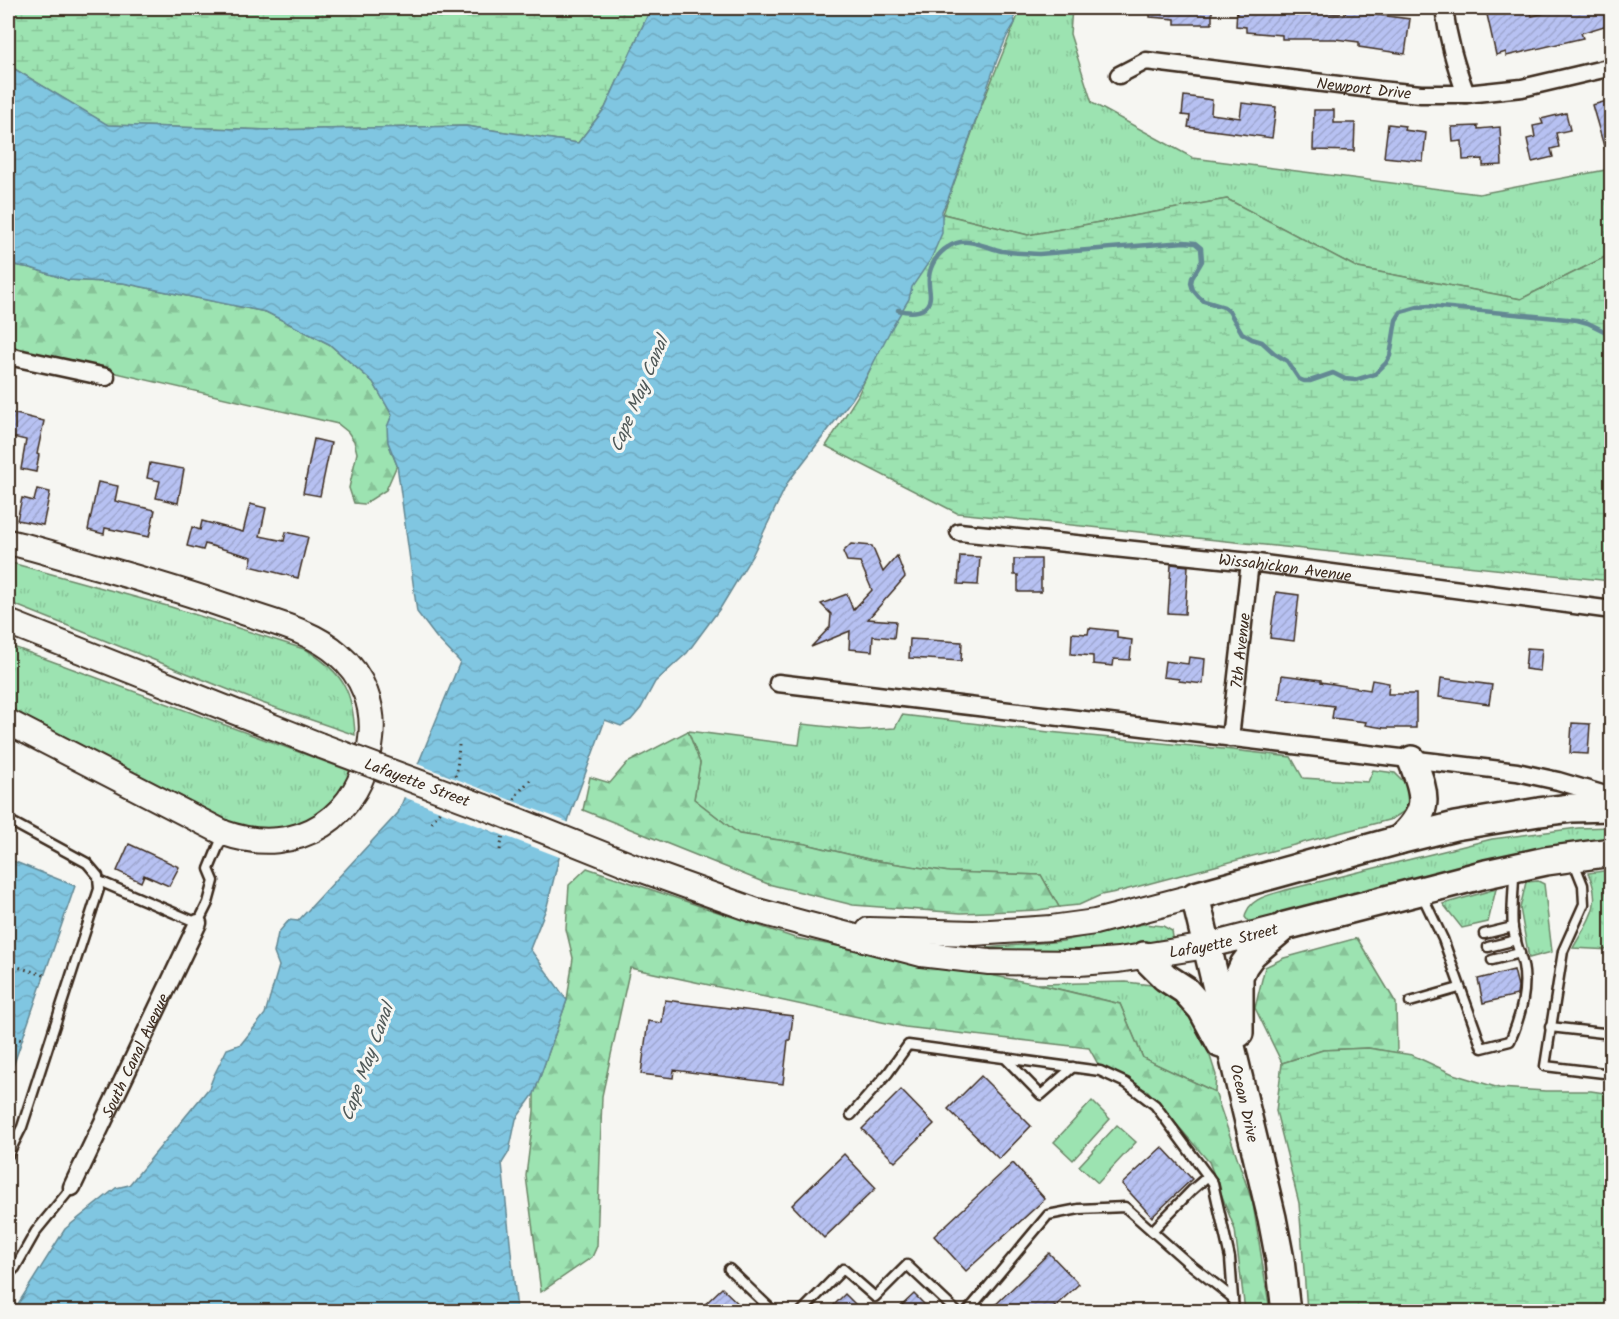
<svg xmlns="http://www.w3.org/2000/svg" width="1619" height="1319" font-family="Kalam,sans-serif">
<defs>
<pattern id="grass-tufts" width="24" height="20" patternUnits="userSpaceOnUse" patternTransform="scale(1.5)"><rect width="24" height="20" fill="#9ce3b1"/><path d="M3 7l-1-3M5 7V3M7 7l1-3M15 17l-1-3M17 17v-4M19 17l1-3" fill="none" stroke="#87c398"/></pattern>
<pattern id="forest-firs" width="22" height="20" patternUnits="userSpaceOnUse" patternTransform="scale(1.5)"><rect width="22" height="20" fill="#9ce3b1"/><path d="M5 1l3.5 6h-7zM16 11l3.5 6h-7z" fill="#87c398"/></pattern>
<pattern id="wetland-marsh" width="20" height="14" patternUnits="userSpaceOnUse" patternTransform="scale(1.5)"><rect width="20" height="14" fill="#9ce3b1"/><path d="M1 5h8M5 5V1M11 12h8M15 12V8" fill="none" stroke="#87c398"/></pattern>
<pattern id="water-waves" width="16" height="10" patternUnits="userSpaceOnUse" patternTransform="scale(1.5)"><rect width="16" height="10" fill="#80c6e1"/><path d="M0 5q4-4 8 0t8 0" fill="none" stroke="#70aac1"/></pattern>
<pattern id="building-hatch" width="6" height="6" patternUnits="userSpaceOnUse" patternTransform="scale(1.5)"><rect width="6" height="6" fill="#b7c1f2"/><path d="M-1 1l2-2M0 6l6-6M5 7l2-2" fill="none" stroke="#9ea6cf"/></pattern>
</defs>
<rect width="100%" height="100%" fill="#f6f6f2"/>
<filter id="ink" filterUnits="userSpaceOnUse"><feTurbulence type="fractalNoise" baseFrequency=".0167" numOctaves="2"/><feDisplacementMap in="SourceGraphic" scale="12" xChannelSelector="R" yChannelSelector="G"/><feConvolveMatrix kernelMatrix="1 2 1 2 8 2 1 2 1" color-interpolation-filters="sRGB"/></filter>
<g filter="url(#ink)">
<g fill="url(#grass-tufts)" stroke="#6c8668" stroke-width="1.5">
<path d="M1021,8h51l-2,26 22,69 101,55 286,36 132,-25v85l-90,45 -163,-31 -131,-69 -199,36 -85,-21 38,-107z"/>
<path d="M8,562l163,45 136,43c37,24 46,41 48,85l-93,-32 -254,-101z"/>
<path d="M8,645l342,126c-14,48 -61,68 -108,56 -7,-2 -15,-6 -22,-8l-212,-108z"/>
<path d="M902,715l147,17 184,18 58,7 12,21 65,4 5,-12 22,3 14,14 2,20 -19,12 -271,72 -20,4 -22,10 -20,2 -18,-32 -92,-3 -77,-12 -66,-16 -67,-10 -45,-35 6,-36 -12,-32 111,14 3,-21 58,6 35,-2z"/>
<path d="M1611,827v13l-71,8 -290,76 -5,-7c3,-19 25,-22 41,-27l206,-51 86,-11z"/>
<path d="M1611,870v80l-38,-2c15,-27 31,-44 15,-75z"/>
<path d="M1538,881l6,3 8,68 -23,6 -9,-50 6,-26z"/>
<path d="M1496,889l-8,33 -26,6 -19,-24z"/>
<path d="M1143,924l20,2 9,5 1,6 -5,4 -64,9 -79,1 -39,-3 77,-7z"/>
<path d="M1126,982l34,4 27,19 16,29 13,41 -1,17 -72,-34 -23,-54 -82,-20z"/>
</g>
<g fill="url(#forest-firs)" stroke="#6c8668" stroke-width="1.5">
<path d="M8,264l23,4 37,12 55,3 143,29 63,32 44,38 19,33c-9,20 -3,31 5,50l-11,25 -22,14 -10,-1 -5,-15 8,-35 -3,-12 -6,-9 -10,-8 -330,-76z"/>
<path d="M688,731l12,32 -6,36 45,35 67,10 66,16 77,12 92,3 18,32 -21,3 -77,3 -108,-8 -85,-21 -185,-74 7,-33 20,6 17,-20z"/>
<path d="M587,868l208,70 242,46 83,20 23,54 72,34 38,112 17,107h-25l-10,-81 -26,-68 -61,-71 -49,-25 -10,-18 -184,-21 -275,-59 -28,128 -5,150 -5,11 -51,35 -15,-116 8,-65v-17l33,-94 6,-42 -7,-29 3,-44z"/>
<path d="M1357,938l39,65 1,50 -29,-5 -45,2 -41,13 -27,-55 10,-41 19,-9z"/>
</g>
<g fill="url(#wetland-marsh)" stroke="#6c8668" stroke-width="1.5">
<path d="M8,8h643l-46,100 -27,35 -112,-17 -196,4 -163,-5 -99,-60z"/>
<path d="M1227,199l131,69 163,31 90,-45v327l-654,-68 -131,-67 31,-49 86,-183 85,21z"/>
<path d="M1368,1048l44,7 41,19 46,14 47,3h45l20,3v217h-304l-8,-108 -23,-92 6,-48 41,-13z"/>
</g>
<g fill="#9ce3b1" stroke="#6c8668" stroke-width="1.5">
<path d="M1092,1101l18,18 -37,41 -19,-18z"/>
<path d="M1117,1125l19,17 -38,41 -19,-17z"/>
</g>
<g fill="url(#water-waves)" stroke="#648893" stroke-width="1.5">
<path d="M651,8h367l-4,9 1,6 -8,13 -10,24 -49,139 -6,12v22l-11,26 -19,28 -3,12 -18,30 -26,50 -13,20 -64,83 -36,74 -31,51 -34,46 -32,29 -14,26 -10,12 -10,6 -16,-6 -36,98 -22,88 -17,43 37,51 -33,94 -18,25 -7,33 -7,11 15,148h-509v-8l10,1 47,-75 51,-41 13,-3 80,-97 5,-13 13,-26 14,-5 24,-30 14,-48 -5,-13 4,-20 11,-13 9,1 100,-108 62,-151 -24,-25 -19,-25 -20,-147 -9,-23 -1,-15 5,-12 -19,-33 -44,-38 -63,-32 -143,-29 -55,-3 -37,-12 -23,-4v-199l100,60 162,5 196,-4 112,17 27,-35z"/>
<path d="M8,859l67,27 -67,195z"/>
</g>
<path fill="#f6f6f2" d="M415,763l155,60 -8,35 -161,-62z"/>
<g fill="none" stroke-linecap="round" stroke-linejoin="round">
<path stroke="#648893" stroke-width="4.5" d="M898,310c13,3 31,4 32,-14 0,-6 -2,-12 -1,-19 1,-12 9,-24 19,-30 18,-12 36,0 54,4 12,2 25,2 37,3l145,-12 11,1 6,5 1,13 -10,17 -1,5 2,7 6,7 5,4 20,6 5,4 13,22 10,6 10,3 12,11 13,8 12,18 5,2h6l23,-8 12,6 10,1 20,-6 11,-11 4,-7 6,-36 5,-8 17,-5 11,-1 148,14 11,3 24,12"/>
</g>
<g fill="url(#building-hatch)" stroke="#3b2a1e" stroke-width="1.5">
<path d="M1150,8h62v16h-37v-5l-25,-2z"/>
<path d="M1237,8h77v4l31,2 1,-6h18l-1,5 47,6 -5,35 -46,-7v-5l-24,-3h-53v-4l-36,-3v-5l-10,-1z"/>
<path d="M1497,8h14l1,4 18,-4 2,8 35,-8h44v16l-30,9 2,5 -77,18v-4l-10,3 -10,-45z"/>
<path d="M1184,96l28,4 -1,14 29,4 2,-15 34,4 -4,31 -84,-11 2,-11 -8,-1z"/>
<path d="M1611,100v60h-3l-16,-55z"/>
<path d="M1314,110h20v13h21l-1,28 -41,-1z"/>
<path d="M1566,113l4,17 -14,3 3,14 -8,2 2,8 -21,5 -5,-23 8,-2 -2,-11 10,-2 -2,-5z"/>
<path d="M1388,124l17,2 -1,4 22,3 -3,28 -39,-4z"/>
<path d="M1478,126v3l22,-2 2,38 -19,1v-7l-20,1 -1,-19 -9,1 -1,-15z"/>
<path d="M8,412l36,9 -7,33 2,1 -3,17 -15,-3 5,-29 -18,-4z"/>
<path d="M314,439l17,4 -11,53 -17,-3z"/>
<path d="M150,463l34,6 -6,34 -22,-5 4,-17 -13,-3z"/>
<path d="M98,482l20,4 -3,15 40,9 -6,27 -44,-9 -1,6 -16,-4z"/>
<path d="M37,489l13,3 -7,33 -26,-5 5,-22 12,3z"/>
<path d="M250,504l16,4 -6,28 24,5 2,-9 22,5 -10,41 -48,-12 2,-9 -47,-13 -2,6 -16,-4 5,-19 8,3 2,-9 41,11z"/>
<path d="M851,544l21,2 11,26 14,-16 8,21 -37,42 28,2 -2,17 -21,-2 -1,15 -23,-2 1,-18 -39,16 19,-20 1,-13 -10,-10 26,-10 6,16 19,-20 -12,-28 -13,-1 -4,-9z"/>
<path d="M960,556l20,1 -2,28 -20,-1z"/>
<path d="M1014,559h27v33h-23v-17h-4z"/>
<path d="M1171,564l17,2 -3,48 -17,-1z"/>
<path d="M1276,592l23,3 -5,46 -24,-3z"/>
<path d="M1089,628l28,3v7l15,2 -2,20 -16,-1 -1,7 -20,-2v-8l-22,-2 1,-21 16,1z"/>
<path d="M910,639l52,3 -1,19 -52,-3z"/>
<path d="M1527,648l15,1 -2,22 -15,-2z"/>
<path d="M1189,657l16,2 -2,25 -24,-3v-2l-16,-2 2,-16 23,3z"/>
<path d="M1282,675l39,5v2l49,8 2,-10 17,3 -1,11h28v34h-32l-19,-3 1,-3 -34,-4 2,-12 -55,-7z"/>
<path d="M1441,678l51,7 -3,19 -50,-7z"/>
<path d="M1572,723l18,1 -2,30 -18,-1z"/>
<path d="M129,844l50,23 -10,19 -25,-11 -3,7 -24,-11z"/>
<path d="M1514,970l4,16 -1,9 -34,8 -5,-24z"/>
<path d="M665,1000l128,16 -3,24h-2l-5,44 -109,-14 -1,8 -32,-4 7,-53 14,2z"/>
<path d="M981,1076l50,50 -32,33 -51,-50z"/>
<path d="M901,1090l33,34 -39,38 -33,-33z"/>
<path d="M1162,1147l30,32 -40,38 -30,-33z"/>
<path d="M844,1154l32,34 -52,50 -32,-33z"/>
<path d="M1013,1163l32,36 -79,72 -32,-35z"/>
<path d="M1049,1253l30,31 -29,27h-61z"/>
<path d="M722,1288l24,23h-48z"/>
<path d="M845,1294l17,17h-34z"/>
<path d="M914,1294l17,17h-35z"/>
</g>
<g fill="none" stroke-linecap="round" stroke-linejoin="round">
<defs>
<g id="lane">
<path d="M8,820l79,43 11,13 1,13 -77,238 -14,28"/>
<path d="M1573,860l10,25 1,19 -21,47 -18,115 67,8"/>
<path d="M99,881l99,42 10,-20 6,-22 -5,-12 14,-34"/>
<path d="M1421,893l22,46 39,109 28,-7c10,-23 18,-50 13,-76 -3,-12 -8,-24 -10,-36 -2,-18 1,-38 1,-56"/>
<path d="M1484,934l29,-7"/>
<path d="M1488,947l28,-7"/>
<path d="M1492,960l28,-7"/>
<path d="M1410,1002l49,-14"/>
<path d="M1550,1027l62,7"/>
<path d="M1005,1058l36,37 32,-28"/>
<path d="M851,1115l37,-42 20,-28 192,26 26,12 29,22 58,78 17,75 4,54"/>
<path d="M1152,1231l40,-41 16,-14"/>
<path d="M729,1269l45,43"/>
<path d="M8,1274l7,-6 21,-37 36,-44"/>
<path d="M801,1312l42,-43 32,28 32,-32 50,47"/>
<path d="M967,1312l81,-97 31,-6 46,-2 61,54 47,37"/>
</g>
<g id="street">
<path d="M1444,8c4,32 11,56 22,86"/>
<path id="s1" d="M1119,75l27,-14 233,29 42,4h45l56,-6 90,-21"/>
<path d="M8,356l98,21"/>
<path id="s2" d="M959,532l291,30 362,48"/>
<path d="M778,683l739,89 41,9 54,16"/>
<path id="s3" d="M1230,738l20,-176"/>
<path id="s4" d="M72,1187l126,-264"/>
</g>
<g id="secondary">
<path d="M8,542c28,6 55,15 83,23 51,14 102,29 152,47 32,11 69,19 95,42 25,21 37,53 33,85 -8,78 -73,120 -147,94l-216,-111"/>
<path d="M8,622l311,123"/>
<path id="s5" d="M637,868l117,42 48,13 119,31 68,8 90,1 39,-3 89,-14 78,-20"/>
<path d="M869,930l105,3 77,-5 44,-6 100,-26"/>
</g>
<g id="primary">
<path d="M1399,840c31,-29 28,-42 13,-80"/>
<path d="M1144,956l21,21 20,13 17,19 19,35"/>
<path d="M1239,1033v-57l5,-11 8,-11 33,-28 201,-52 60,-13 66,-9"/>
<path d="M1286,1312l-6,-52 -8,-42 -77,-322 204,-56 56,-14 84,-14 32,-4 41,-1"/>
</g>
</defs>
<use href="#lane" stroke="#3b2a1e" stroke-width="13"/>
<use href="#street" stroke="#3b2a1e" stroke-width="21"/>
<use href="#secondary" stroke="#3b2a1e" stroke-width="28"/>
<use href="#primary" stroke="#3b2a1e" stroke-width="32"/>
<g stroke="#3b2a1e" stroke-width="3" stroke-dasharray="1.5 4.5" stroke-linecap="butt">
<path d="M455,776l2,-6 2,-25"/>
<path d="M515,800l3,-7 15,-16"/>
<path d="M432,823l9,-14"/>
<path d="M500,850l3,-16"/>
<path d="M8,964l36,11"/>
<path d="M8,1035l14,5"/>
<path d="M15,1312l3,-8"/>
</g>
<use href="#lane" stroke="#f6f6f2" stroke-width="8"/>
<use href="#street" stroke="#f6f6f2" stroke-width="16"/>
<use href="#secondary" stroke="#f6f6f2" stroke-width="24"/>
<use href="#primary" stroke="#f6f6f2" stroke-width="27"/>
<defs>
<g id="secondary-bridge">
<path id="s6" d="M319,745l163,61 155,62"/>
</g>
</defs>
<use href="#secondary-bridge" stroke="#3b2a1e" stroke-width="28" stroke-linecap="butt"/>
<use href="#secondary-bridge" stroke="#f6f6f2" stroke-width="24"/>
</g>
</g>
<g text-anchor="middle" stroke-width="6" stroke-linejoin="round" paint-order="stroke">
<g font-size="16" fill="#3b2a1e" stroke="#f6f6f2">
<text dy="6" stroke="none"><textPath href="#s1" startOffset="250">Newport Drive</textPath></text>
<text dy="6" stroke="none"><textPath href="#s2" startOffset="328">Wissahickon Avenue</textPath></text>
<text dy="6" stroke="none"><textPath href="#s3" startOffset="88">7th Avenue</textPath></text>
<text dy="6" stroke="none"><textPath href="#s6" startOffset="105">Lafayette Street</textPath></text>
<text dy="6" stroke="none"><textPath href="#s5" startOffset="602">Lafayette Street</textPath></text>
<text dy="6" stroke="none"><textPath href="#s4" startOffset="146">South Canal Avenue</textPath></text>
<text transform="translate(1245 1103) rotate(77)" y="6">Ocean Drive</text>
</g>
<g font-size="18" font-style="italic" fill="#505958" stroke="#f6f6f2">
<text transform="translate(639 394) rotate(-67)" y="6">Cape May Canal</text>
<text transform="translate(367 1062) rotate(-70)" y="6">Cape May Canal</text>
</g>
</g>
<rect width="1619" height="1319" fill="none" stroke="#f6f6f2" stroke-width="30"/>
<rect x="15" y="15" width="1589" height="1289" fill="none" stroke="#3b2a1e" stroke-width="2" filter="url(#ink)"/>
</svg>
